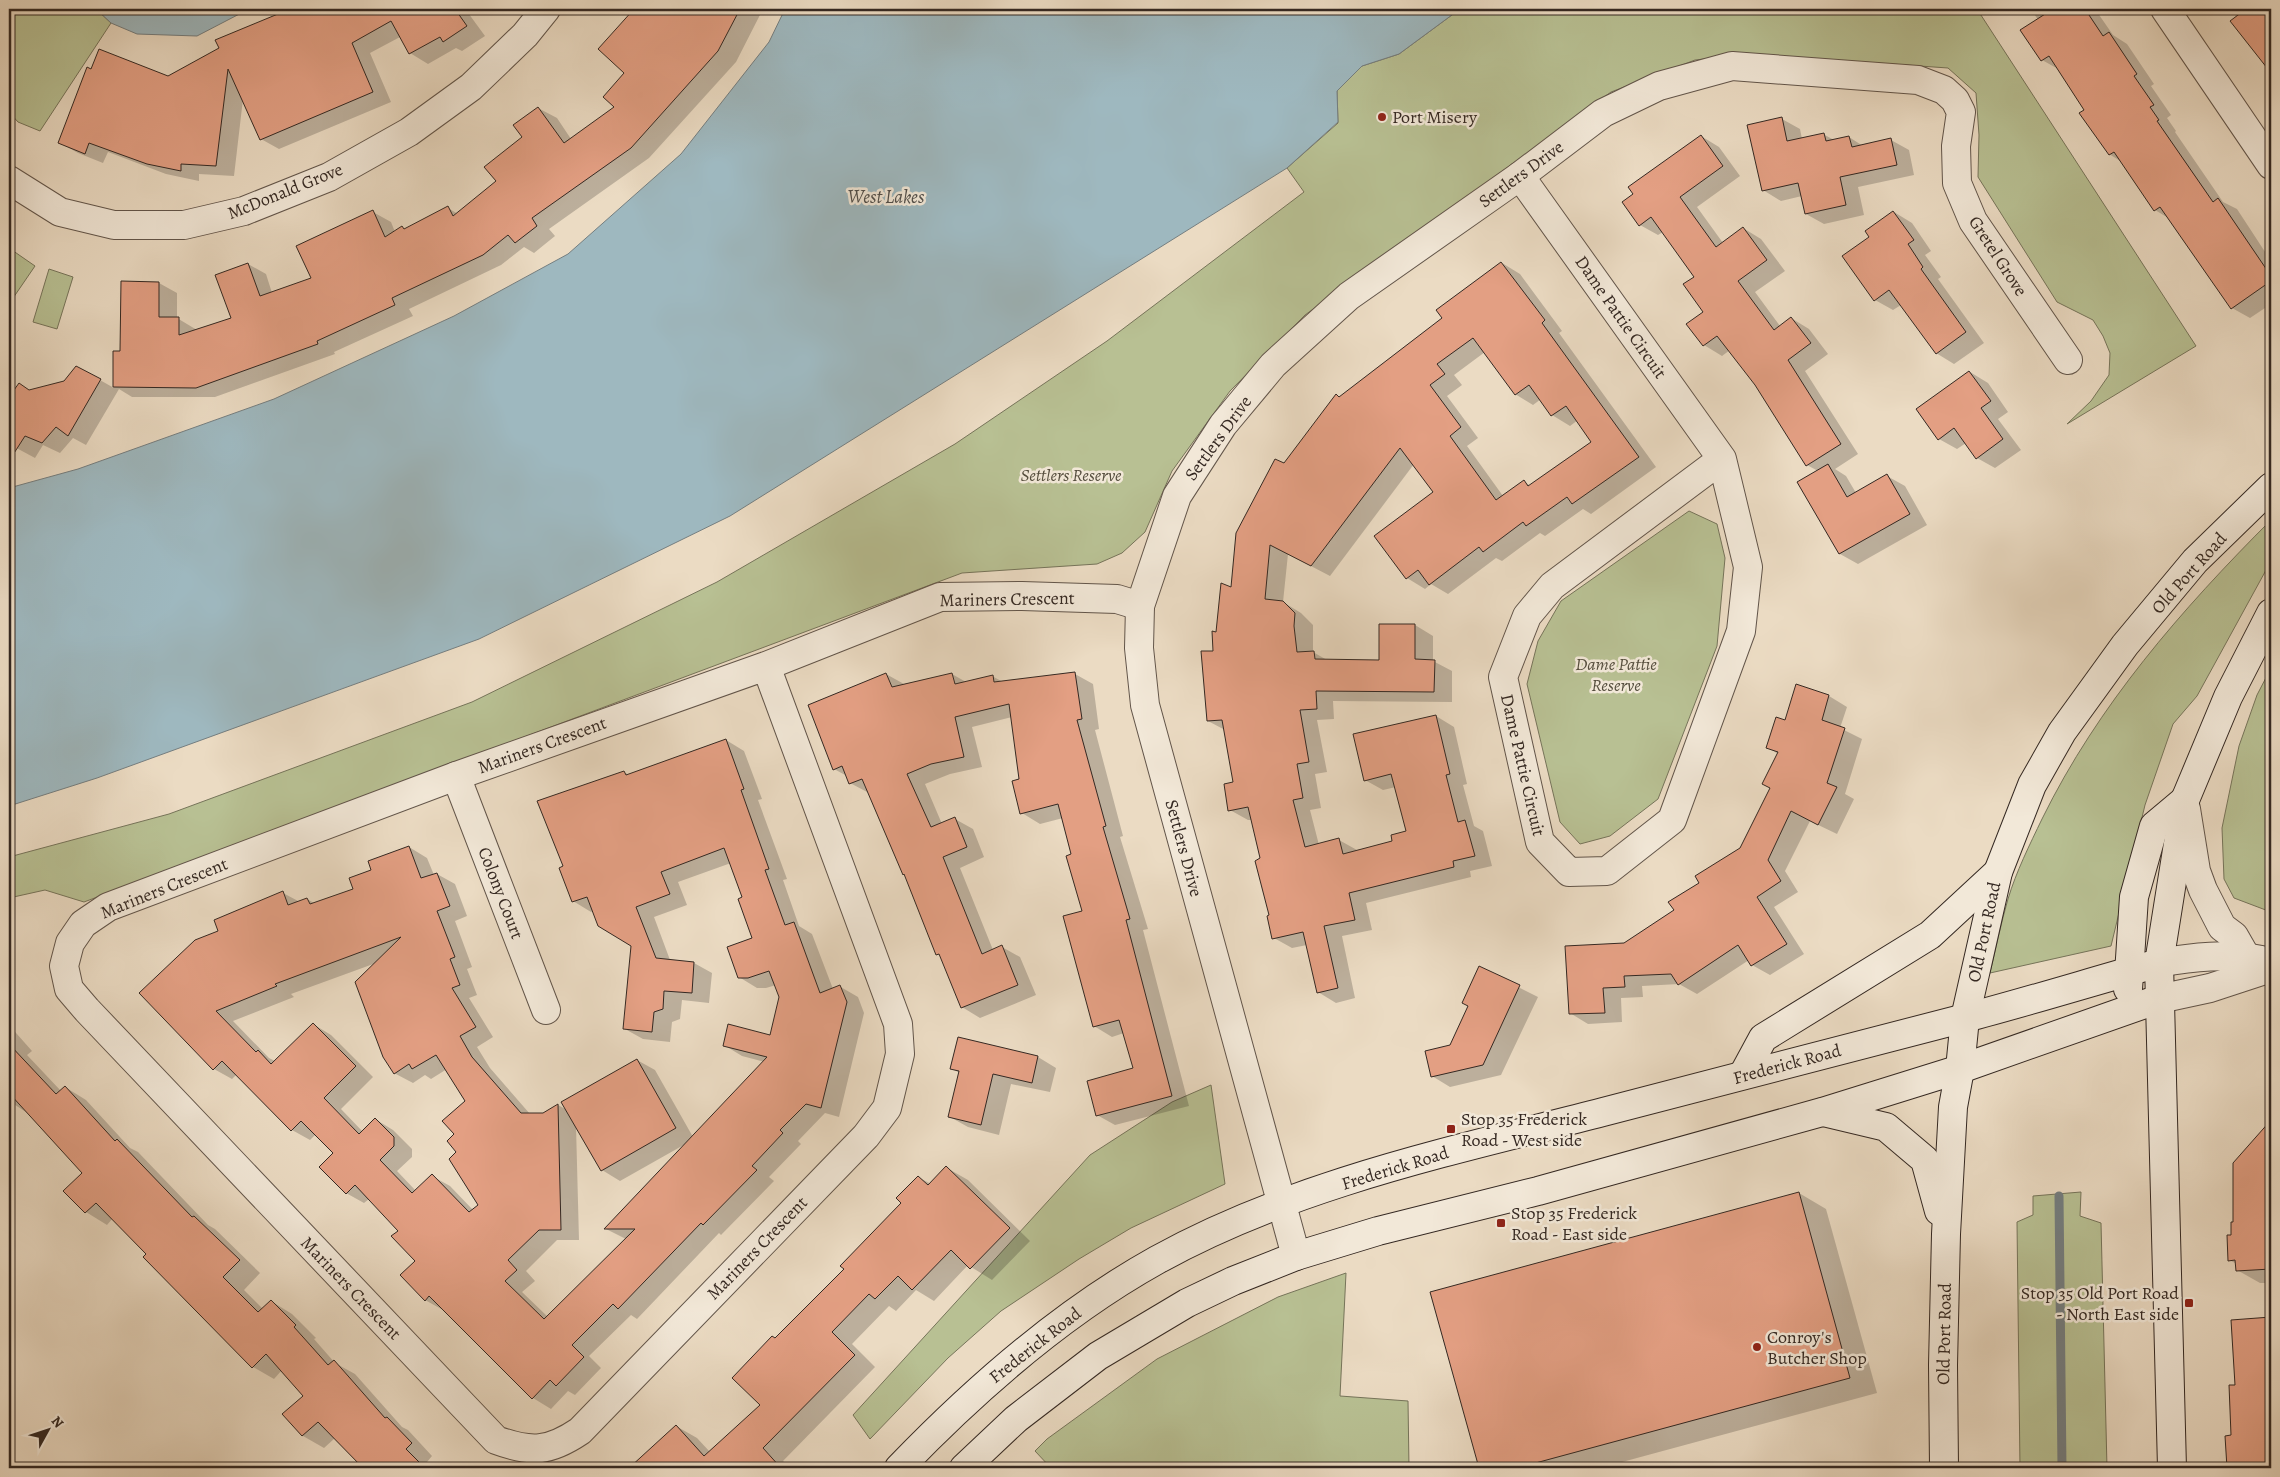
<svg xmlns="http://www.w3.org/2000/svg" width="2280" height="1477" font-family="Alegreya,serif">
<rect width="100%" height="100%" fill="#ebdbc3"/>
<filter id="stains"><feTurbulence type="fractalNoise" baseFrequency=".004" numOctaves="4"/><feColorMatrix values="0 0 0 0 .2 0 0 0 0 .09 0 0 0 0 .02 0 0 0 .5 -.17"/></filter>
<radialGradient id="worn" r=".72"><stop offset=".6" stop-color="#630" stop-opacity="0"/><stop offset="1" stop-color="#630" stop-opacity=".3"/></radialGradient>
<g fill="#b8c093" stroke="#76745a">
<path d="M9,9h87l15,14 -71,108 -22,-9 -9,-10z"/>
<path d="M1460,9h517l219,337 -129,78 24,-23 18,-26 1,-22 -7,-17 -10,-16 -36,-18 -79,-125 1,-42 -3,-42 -28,-25 -199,-14 -54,6 -84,32 -306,223 -75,76 -58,80 -27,61 -23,21 -25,11 -135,9 -878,329 -39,-12 -36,8v-41l160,-43 303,-112 245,-120 238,-138 152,-103 197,-149 -17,-24 51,-45 -1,-32 25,-25 37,-12z"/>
<path d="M9,248l26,18 -26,38z"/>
<path d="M49,269l24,8 -16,52 -24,-7z"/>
<path d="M1689,511l28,13 8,34 -8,88 -59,153 -48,37 -30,8 -20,-22 -33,-138 11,-43 23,-40z"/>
<path d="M2271,520v41l-74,135 -24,28 -28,81 -34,141 -121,27c6,-25 11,-50 18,-74 8,-27 22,-55 34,-80 56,-114 139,-209 229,-299z"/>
<path d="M2271,668v244l-37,-14 -10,-19 -2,-51 17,-82 18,-51z"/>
<path d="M1211,1085l14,99 -94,44 -52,31 -78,52 -53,47 -78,81 -17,-24 237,-260 82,-53z"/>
<path d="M2081,1192l-1,24 21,7 6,245h-87l-3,-246 16,-7v-19z"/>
<path d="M1346,1273l-6,123 68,5 1,67h-358l-16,-17 12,-12 110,-80 121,-62z"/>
</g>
<g fill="#9eb8bf" stroke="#747e80">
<path d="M96,9h153l-52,27 -60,-2 -26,-11z"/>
<path d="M785,9h675l-61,45 -37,12 -25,25 1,31 -51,46 -557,348 -251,123 -382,139 -88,28v-318l69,-19 196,-70 180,-83 114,-62 113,-100 88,-112z"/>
</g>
<g fill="#0003" fill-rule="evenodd">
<path d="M293,9h175l-2,1 19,26 -23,15 -6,-3 -28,16 -18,-11 -10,-16 -30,16 21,49 -112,47 -18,-10 -18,-40 -9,77 -35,-2v7l-33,-7 -58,-22 -5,11 -25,-10 -18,-10 32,-72 76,6 52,-28 -3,-8z"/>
<path d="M633,9h130l-27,53 -87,96 -100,71 6,7 -21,17 -10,-6 -23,18 -92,44 4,7 -79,36 1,2 -120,43h-83l-13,-8 -33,56 -13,-7 -13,15 -17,-8 -8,13 -26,-14v-45l11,-15 11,7 34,-9 12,-15 37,21v-36h7l38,-69 18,10v25l20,12 35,-12 16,-54 18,10 6,19 41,-14 60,-67 18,10 4,10 7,-4 4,2 42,-22 10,6 39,-33 41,-73 19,10 14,21 45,-31 10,-35 3,-57z"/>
<path d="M2031,9h64l18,26 14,9 27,40 -3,2 20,29 -4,3 9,13 -1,1 48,70 14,7 34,52v43l-21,14 -18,-10 -62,-89 -15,-9 -33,-48 -13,-8 -23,-44 -26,-40 -18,-10 -4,-40z"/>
<path d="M2230,9h41v63l-39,-51 5,-4z"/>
<path d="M1782,119l18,10 2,10 21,-5 11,6 15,-3 14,9 28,-6 18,10 5,25 -56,12 6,28 -40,9 -18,-10 -4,-18 -21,5 -18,-11z"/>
<path d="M1701,136l18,11 21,29 -43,31 26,36 20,-15 18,11 24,32 -30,21 25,34 11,-8 18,11 19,25 -23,17 53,83 -23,15 11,7 10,17 31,-17 18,10 22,39 -69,39 -18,-10 -22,-83 -11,-6 -51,-81 -26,-34 -8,6 -18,-11 1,-33 -10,-35 -32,-45 -5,3 -18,-10 -5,-31z"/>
<path d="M1894,212l18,11 19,28 -6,4 16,22 -3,2 46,64 -30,21 -18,-11 -35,-48 -8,5 -18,-10 -4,-63z"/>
<path d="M1502,263l18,11 42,57 -3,2 97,134 -65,47 -8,-5 -38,27 -5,-3 -38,28 -6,-3 -48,36 -17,-10 -6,5 -18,-11 -32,-42 60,-44 -21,-28 -84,112 -42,-22 -5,48 18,11 12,12v27l14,8 53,1 35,-36 18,11v25l19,10v31l-119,-1 1,18 -17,1 10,52 -12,2 6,34 -11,2 9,35 20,-5 18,10 37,-8 13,-11 -11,-44 -13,3 -18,-10 71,-64 18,11 13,57 -4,1 11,41 9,5 9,35 -22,5 1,6 -105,26 6,27 -30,6 13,62 -19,5 -18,-11 -11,-47 -15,3 -18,-10 -12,-80 -10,-38h-4l-18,-10 4,-27 -9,-53 -17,-9 9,-88 15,-44 53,-124 55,-67 104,-79zM1485,352l30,42 18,11 8,-6 11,16 18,11 8,-6 15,22 -62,44 -7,-4 -21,14 -36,-50 11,-8 -31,-42 15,-11 -8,-10z"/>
<path d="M1970,372l18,11 20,29 -10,7 23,31 -26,18 -18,-10 -11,-15 -9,6 -18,-10z"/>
<path d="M886,674l18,10 48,-10 14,8 26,-6 11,6 72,-8 18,10 6,45 -4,1 28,106 -3,1 28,92 -5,1 46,176 -74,19 -18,-10 37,-46 -10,-36 -12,4 -18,-11 -10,-114 -11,-57 -10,-37 -23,6 -18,-11 -1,-33 -9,-63 -40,10 10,40 -32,7 -25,10 17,40 13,-5 18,10 11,28 -24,11 33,82 9,-3 18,10 16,38 -56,23 -18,-11 -20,-50 -5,-3 -31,-79 -2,-1 -35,-81 -19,-10 -3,-7 -13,-7z"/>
<path d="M1797,686l32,10 18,11 -7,21 22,11 -17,55 9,5 -17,35 -27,-13 -25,50 13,21 -24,15 30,47 -34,21 -18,-10 -3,-5 -52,34 -18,-10 -37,2 1,11 -22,1 1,24 -34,2 -18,-11 54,-69 51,-34 26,-27 40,-34 31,-61 6,-34 -11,-7 19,-25z"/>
<path d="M726,740l18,11 18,48 -4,1 29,79 -4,1 16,46 13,8 21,55 6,-3 19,11 6,16 -25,104 -14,-4 -27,28 3,3 -32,33 5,4 -53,54 -2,-2 -82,86 -6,-4 -42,41 12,12 -26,27 -7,-4 -17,18 -18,-11 -90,-88 -18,-10 -8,-39 -17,-30 -31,-32 -5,4 -18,-10 -11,-40 -19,-19 -6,6 -18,-10 -55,-56 -5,5 -18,-10 -73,-76 79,-61 63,-39 17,9 7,-3 7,4 41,-14 18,-18 36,-24 18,11 7,17 3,-1 18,10 12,32 -12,5 17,46 -5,2 10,26 -8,3 24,39 -16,10 13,21 40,46h13l15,-9 9,5 70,-50 18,10 38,67 72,-75 -23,-6 -18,-11 47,-9 10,-39 -5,-12 -10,3h-9l-18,-11 15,-38 -10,-41 -13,-35 -53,19 9,23 -33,12 16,43 24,3 18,10 -3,30 -27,-3 -2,19 -8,3 -2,20 -27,-3 -18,-10 7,-84 -39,-34 -2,1 -18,-11 -9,-34 60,-95 5,3zM376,963l18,110 19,10 12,-8 6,4 16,-10 20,33 -11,33 2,17 22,53 -7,5 -23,-24 -18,-10 -16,15 -19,-20 15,-14v-8l-19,-19 -18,-11 -12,13 -22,-23 32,-32 -42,-42 -18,-11 -38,37 -6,-3 -36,-37 61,-24 -3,-3zM576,1126l26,44 18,11 69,-39 -83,87 20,10 -78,78 -26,-25 13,-11 -9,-10 31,-31h22z"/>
<path d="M1480,968l58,29 -37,78 -51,12 -18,-11 19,-30 19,-40z"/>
<path d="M9,1025l23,26 -5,4 34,36 4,-4 21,13 44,48 8,4 70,73 7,4 45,44 -16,17 19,19 8,-8 21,13 24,24 -2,1 21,24 20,11 47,53 6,3 24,26 -5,6 6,6h-68l-30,-30 -11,10 -21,-12 -19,-22 21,-18 -23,-26 -8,9 -21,-12 -140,-149 -6,7 -21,-13 -21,-21 18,-18 -51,-57 -23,-15z"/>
<path d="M1038,1057l18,11 -6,24 -39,-8 -12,51 -31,-8 -18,-10 10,-44 -8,-4z"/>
<path d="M2271,1122v161h-11l-23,-13v-6l-8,-4 5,-36v-60z"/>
<path d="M947,1168l21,12 62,61 -38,39 -24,-15 -34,36 -18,-11 -20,21 -7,-5 -37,38 23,23 -92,94 7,7h-144l-8,-7 38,-35 21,12 13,14 52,-47 14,-66 69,-70 58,-66 15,-26 13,7z"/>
<path d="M1799,1193l27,16 51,184 -277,75h-120l-48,-176z"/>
<path d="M2271,1319v149h-43l-2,-31h6l4,-51 -4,-65z"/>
</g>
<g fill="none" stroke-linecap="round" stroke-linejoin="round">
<path stroke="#747e80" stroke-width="9" d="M2059,1196l3,272"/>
</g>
<g fill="#e39f83" stroke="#342822" fill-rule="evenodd">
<path d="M290,9h165l12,17 -24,16 -3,-5 -31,17 -18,-33 -39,22 21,49 -113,48 -32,-71 -12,97 -35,-2v7l-34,-7 -58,-21 -4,11 -27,-11 29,-76 4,2 8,-20 69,27 51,-28 -4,-8z"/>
<path d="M634,9h106l-22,42 -87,97 -99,70 5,8 -22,17 -7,-8 -25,20 -91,43 3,7 -78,36 1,3 -122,44 -83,-1v-36h7l1,-70 38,1v35h20v18l52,-17 -16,-43 33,-12 12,33 51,-18 -15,-32 77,-36 12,27 17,-11 2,3 44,-23 5,10 43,-35 -12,-14 38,-30 -9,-12 25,-18 26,36 50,-36 -11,-10 21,-24 -26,-24z"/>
<path d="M2053,9h32l18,27 6,-4 28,42 -3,2 20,29 -4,2 9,13 -2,1 56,81 5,-4 53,78v5l-40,28 -71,-102 -6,4 -40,-59 -5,3 -30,-42 5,-3 -35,-54 -8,5 -21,-31z"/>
<path d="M2246,9h25v64l-41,-52z"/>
<path d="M1782,117l5,24 37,-8 2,8 23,-5 3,11 39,-9 6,27 -57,12 6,28 -41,9 -7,-31 -36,8 -15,-66z"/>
<path d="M1701,135l22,31 -43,31 36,50 27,-20 24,33 -29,21 36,49 17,-13 20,26 -23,17 53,84 -35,22 -51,-81 -38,-49 -14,10 -17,-22 17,-12 -20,-28 11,-7 -43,-60 -12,9 -17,-24 11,-8 -5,-7z"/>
<path d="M1893,211l21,29 -6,4 15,23 -2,2 45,63 -30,22 -47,-64 -15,11 -32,-45 27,-19 -4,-6z"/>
<path d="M1501,262l44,58 -3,3 97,134 -67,47 -5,-7 -41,29 -3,-4 -40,30 -4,-5 -50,38 -11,-15 -12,9 -32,-43 59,-44 -33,-44 -89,118 -41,-21 -5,54 18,2 12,12 -1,13 3,26 17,-1 1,8 64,1v-36h36v35l20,1 -1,32 -118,-1 1,18 -17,1 9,52 -12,2 6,34 -10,2 12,47 34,-9 4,16 49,-13 -1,-6 15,-4 -15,-57 -27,7 -11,-47 83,-19 14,59 -4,1 12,47 7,-2 10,36 -22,5 1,6 -105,26 6,27 -31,6 14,62 -21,5 -14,-61 -31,7 -5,-23 2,-1 -14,-54 5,-3 -12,-51 -20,4 -4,-27 9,-2 -11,-62 -15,1 -6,-70h12l-1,-20 4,1 5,-49 10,4 5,-54 39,-74 9,4 52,-69 3,3 103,-79 -6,-8zM1473,338l42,57 14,-10 22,31 15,-10 25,36 -63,44 -4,-6 -28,20 -46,-64 11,-9 -31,-42 15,-11 -8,-10z"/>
<path d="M76,366l25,13 -33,57 -12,-9 -14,16 -17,-7 -16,25v-64l10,-14 10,7 35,-9z"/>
<path d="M1969,371l22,30 -10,7 22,31 -27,20 -22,-31 -16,12 -22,-31z"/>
<path d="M1828,464l19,33 40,-23 23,40 -71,40 -42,-72z"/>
<path d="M1075,672l7,47 -5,1 29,106 -3,1 27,92 -4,1 46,176 -76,20 -9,-35 46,-13 -14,-48 -26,7 -30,-111 19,-5 -16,-55 5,-2 -13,-50 -38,10 -8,-33 7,-2 -10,-75 -54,13 9,40 -33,7 -24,10 24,53 24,-10 12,30 -24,10 39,97 20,-9 16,40 -57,23 -22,-54 -3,1 -32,-81 -1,1 -41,-96 -13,5 -7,-18 -9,4 -25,-65 78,-32 6,14 60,-14 3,11 38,-9 1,7z"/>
<path d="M1796,684l33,11 -7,25 23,8 -18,55 10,4 -19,38 -27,-14 -23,49 13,21 -24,16 30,47 -36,22 -13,-21 -60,40 -7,-11 -47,2 1,11 -22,1 2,25 -36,1 -4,-68 59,-3 50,-33 -6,-8 31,-19 -4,-7 45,-28 30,-60 -8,-4 16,-32 -12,-4 10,-31 9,3z"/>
<path d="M726,739l18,50 -3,1 28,79 -4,1 20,55 9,-3 26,71 20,-8 7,17 -26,106 -15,-4 -26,26 3,3 -31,33 5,4 -54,55 -2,-2 -83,86 -5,-5 -41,41 12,12 -28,29 -6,-6 -18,19 -103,-103 -4,5 -25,-26 15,-14 -24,-25 7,-5 -43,-46 -9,9 -27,-27 14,-14 -32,-32 -10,10 -69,-70 -9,9 -74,-77 56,-53 23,-9 -4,-11 69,-29 5,14 19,-7 3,6 43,-15 -4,-11 22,-8 -3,-9 41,-15 12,32 16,-5 13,33 -13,5 18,46 -5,2 10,26 -8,3 24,39 -16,9 12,21 49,56h22l15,-9 3,126h-22l-31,30 9,10 -12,11 39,38 91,-90h-31l163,-172 -44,-11 5,-22 42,11 9,-38 -10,-26 -21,7h-10l-11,-31 25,-9 -14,-39 4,-2 -18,-49 -63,24 9,22 -34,13 20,51 38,4 -2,31 -28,-2 -1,18 -9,3 -2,20 -29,-3 8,-83 -33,-20 -11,-29 -15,5 -13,-34 4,-2 -26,-65 87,-30 2,4zM401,937l-46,45 28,75 11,17 15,-10 3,5 24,-14 29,46 -23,20 12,13 -7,7 9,11 -7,7 29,46 -9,7 -37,-38 -20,19 -32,-33 14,-14v-9l-19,-19 -16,16 -35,-36 32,-32 -43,-43 -42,41 -13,-14 -2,2 -40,-41 61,-25 -2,-2z"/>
<path d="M1479,966l41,19 -37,80 -52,12 -6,-26 25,-6 18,-39 -6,-3z"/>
<path d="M958,1037l80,19 -6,27 -39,-9 -12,51 -33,-8 11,-46 -9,-2z"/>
<path d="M9,1044l47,50 9,-8 50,55 2,-2 75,78 2,-1 46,44 -17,17 35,35 13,-12 25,25 -2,2 34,38 6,-5 51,58 2,-1 25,26 -6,6 19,19h-62l-45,-46 -16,14 -20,-22 21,-18 -37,-42 -14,14 -109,-111 3,-3 -50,-51 -11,10 -22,-22 19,-18 -73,-80z"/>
<path d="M637,1059l39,69 -75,43 -40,-69z"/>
<path d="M2271,1120v149l-35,2 -1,-11 -7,1 -1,-26h4v-13h2v-59z"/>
<path d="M946,1166l64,62 -40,41 -19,-19 -39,40 -14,-14 -23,23 -6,-5 -37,38 23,23 -92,93 18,20h-152l47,-43 28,31 56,-51 -28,-27 40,-42 3,2 69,-69 -4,-3 61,-63 -5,-5 22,-22 10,9z"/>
<path d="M1799,1192l51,186 -333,90h-38l-49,-176z"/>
<path d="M2271,1317v151h-44l-2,-32 6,-1 -2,-50h6l-4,-65z"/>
</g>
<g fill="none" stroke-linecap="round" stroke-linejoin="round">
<defs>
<g id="minor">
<path d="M2165,9l106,156"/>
<path d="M1520,176l202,283 26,108 -7,64 -69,189 -65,51 -38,1 -29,-30 -37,-165 24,-61 25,-30 170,-127"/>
<path d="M9,180l51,32 54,13h70l60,-14 85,-34 80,-45 62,-45 54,-52 21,-26"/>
<path d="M766,666l132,358 2,30 -13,54 -21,28 -286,295c-31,21 -49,22 -84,9l-409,-430 -18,-21 -5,-23 6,-23 13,-19 25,-17 348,-131 310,-110 174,-69 82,-1 95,3 23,7"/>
<path d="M456,776l90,234"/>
<path d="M1296,1256l-151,-551 -6,-57 1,-42 37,-110 46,-71 50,-60 76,-69 171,-120 83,-63 56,-27 73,-20 186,14 26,10 11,10 6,12 -5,34 1,37 16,38 95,139"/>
</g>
<g id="tertiary">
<path d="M2186,809l10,62 7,19 19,37 12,9 12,21"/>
<path d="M2159,963c34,-6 68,-10 102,-3"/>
<path d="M2159,999l51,-11 61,-20"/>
</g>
<g id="secondary">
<path d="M2128,989l6,-92 20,-71 31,-26"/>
<path d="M1743,1075l20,-37 167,-103 68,-63"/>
<path d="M1823,1112l63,15 39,33 14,51"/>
<path d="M899,1468c76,-79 161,-154 258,-208 137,-76 295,-109 446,-148 121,-32 242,-62 362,-94 65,-17 129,-37 194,-55"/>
<path d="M964,1468l52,-49 82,-63 89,-53 46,-22 63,-25 82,-25 160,-40 284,-79 138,-43 199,-70"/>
<path d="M1944,1468l-1,-103 3,-131 7,-127 7,-38 5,-51 33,-146 34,-87 30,-53 63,-87 70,-84 76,-74"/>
<path d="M2172,1468l-13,-505 26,-163 43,-103 43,-84"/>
</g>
</defs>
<use href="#minor" stroke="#62554a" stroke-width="30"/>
<use href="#tertiary" stroke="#62554a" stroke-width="30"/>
<use href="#secondary" stroke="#342822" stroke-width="30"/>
<use href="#minor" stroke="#f2e8d8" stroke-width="28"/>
<use href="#tertiary" stroke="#f2e8d8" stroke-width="28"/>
<use href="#secondary" stroke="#f2e8d8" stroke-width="28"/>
</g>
<g fill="#8f2418" stroke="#f2e8d8" stroke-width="2">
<circle cx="1382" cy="117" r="5"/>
<rect x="1446" y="1124" width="10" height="10" rx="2.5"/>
<rect x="1496" y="1218" width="10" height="10" rx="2.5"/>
<rect x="2184" y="1298" width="10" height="10" rx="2.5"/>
<circle cx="1757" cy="1347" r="5"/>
</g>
<g text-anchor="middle" stroke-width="5" stroke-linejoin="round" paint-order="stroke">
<g font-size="18" fill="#342822" stroke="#f2e8d8" text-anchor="start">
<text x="1392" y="123">Port Misery</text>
<text x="1461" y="1125">Stop 35 Frederick<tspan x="1461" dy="21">Road - West side</tspan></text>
<text x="1511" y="1219">Stop 35 Frederick<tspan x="1511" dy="21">Road - East side</tspan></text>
<text x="2179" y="1299" text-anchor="end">Stop 35 Old Port Road<tspan x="2179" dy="21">- North East side</tspan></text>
<text x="1767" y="1343">Conroy's<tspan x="1767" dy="21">Butcher Shop</tspan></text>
</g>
<g font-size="18" fill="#342822" stroke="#f2e8d8">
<text transform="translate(1521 174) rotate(-36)" y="6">Settlers Drive</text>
<text transform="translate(285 191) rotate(-22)" y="6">McDonald Grove</text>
<text transform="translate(1998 256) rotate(57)" y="6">Gretel Grove</text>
<text transform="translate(1621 317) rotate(55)" y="6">Dame Pattie Circuit</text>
<text transform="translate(1218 438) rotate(-54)" y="6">Settlers Drive</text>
<text transform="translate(2189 573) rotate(-48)" y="6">Old Port Road</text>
<text transform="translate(1007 599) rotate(-1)" y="6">Mariners Crescent</text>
<text transform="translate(542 745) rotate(-20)" y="6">Mariners Crescent</text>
<text transform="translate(1523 765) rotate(77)" y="6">Dame Pattie Circuit</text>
<text transform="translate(1184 848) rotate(75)" y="6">Settlers Drive</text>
<text transform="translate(164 888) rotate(-22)" y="6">Mariners Crescent</text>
<text transform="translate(501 893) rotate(69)" y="6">Colony Court</text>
<text transform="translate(1984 932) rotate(-78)" y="6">Old Port Road</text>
<text transform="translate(1787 1064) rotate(-15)" y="6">Frederick Road</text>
<text transform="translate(1395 1168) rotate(-17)" y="6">Frederick Road</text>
<text transform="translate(757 1248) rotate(-46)" y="6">Mariners Crescent</text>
<text transform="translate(351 1288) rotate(46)" y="6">Mariners Crescent</text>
<text transform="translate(1944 1334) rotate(-89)" y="6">Old Port Road</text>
<text transform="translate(1035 1345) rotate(-38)" y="6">Frederick Road</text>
</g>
<g font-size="18" font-style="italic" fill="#554e3e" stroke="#f2e8d8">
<text x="1071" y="481">Settlers Reserve</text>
<text x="1616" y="670">Dame Pattie<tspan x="1616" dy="21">Reserve</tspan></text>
</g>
<g font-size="19" font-style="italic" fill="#4e4c49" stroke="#f2e8d8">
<text x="886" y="203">West Lakes</text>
</g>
</g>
<rect width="2280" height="1477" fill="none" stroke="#ebdbc3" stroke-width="30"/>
<rect x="10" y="10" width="2260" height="1457" fill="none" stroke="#342822" stroke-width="2.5"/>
<rect x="15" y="15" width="2250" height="1447" fill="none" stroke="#342822"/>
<g transform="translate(48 1430) rotate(50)" stroke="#f2e8d8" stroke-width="4" paint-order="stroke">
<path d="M0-4L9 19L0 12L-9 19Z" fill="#342822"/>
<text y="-8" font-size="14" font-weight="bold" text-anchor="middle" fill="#342822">N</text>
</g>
<rect width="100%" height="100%" filter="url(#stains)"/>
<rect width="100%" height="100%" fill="url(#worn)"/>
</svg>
